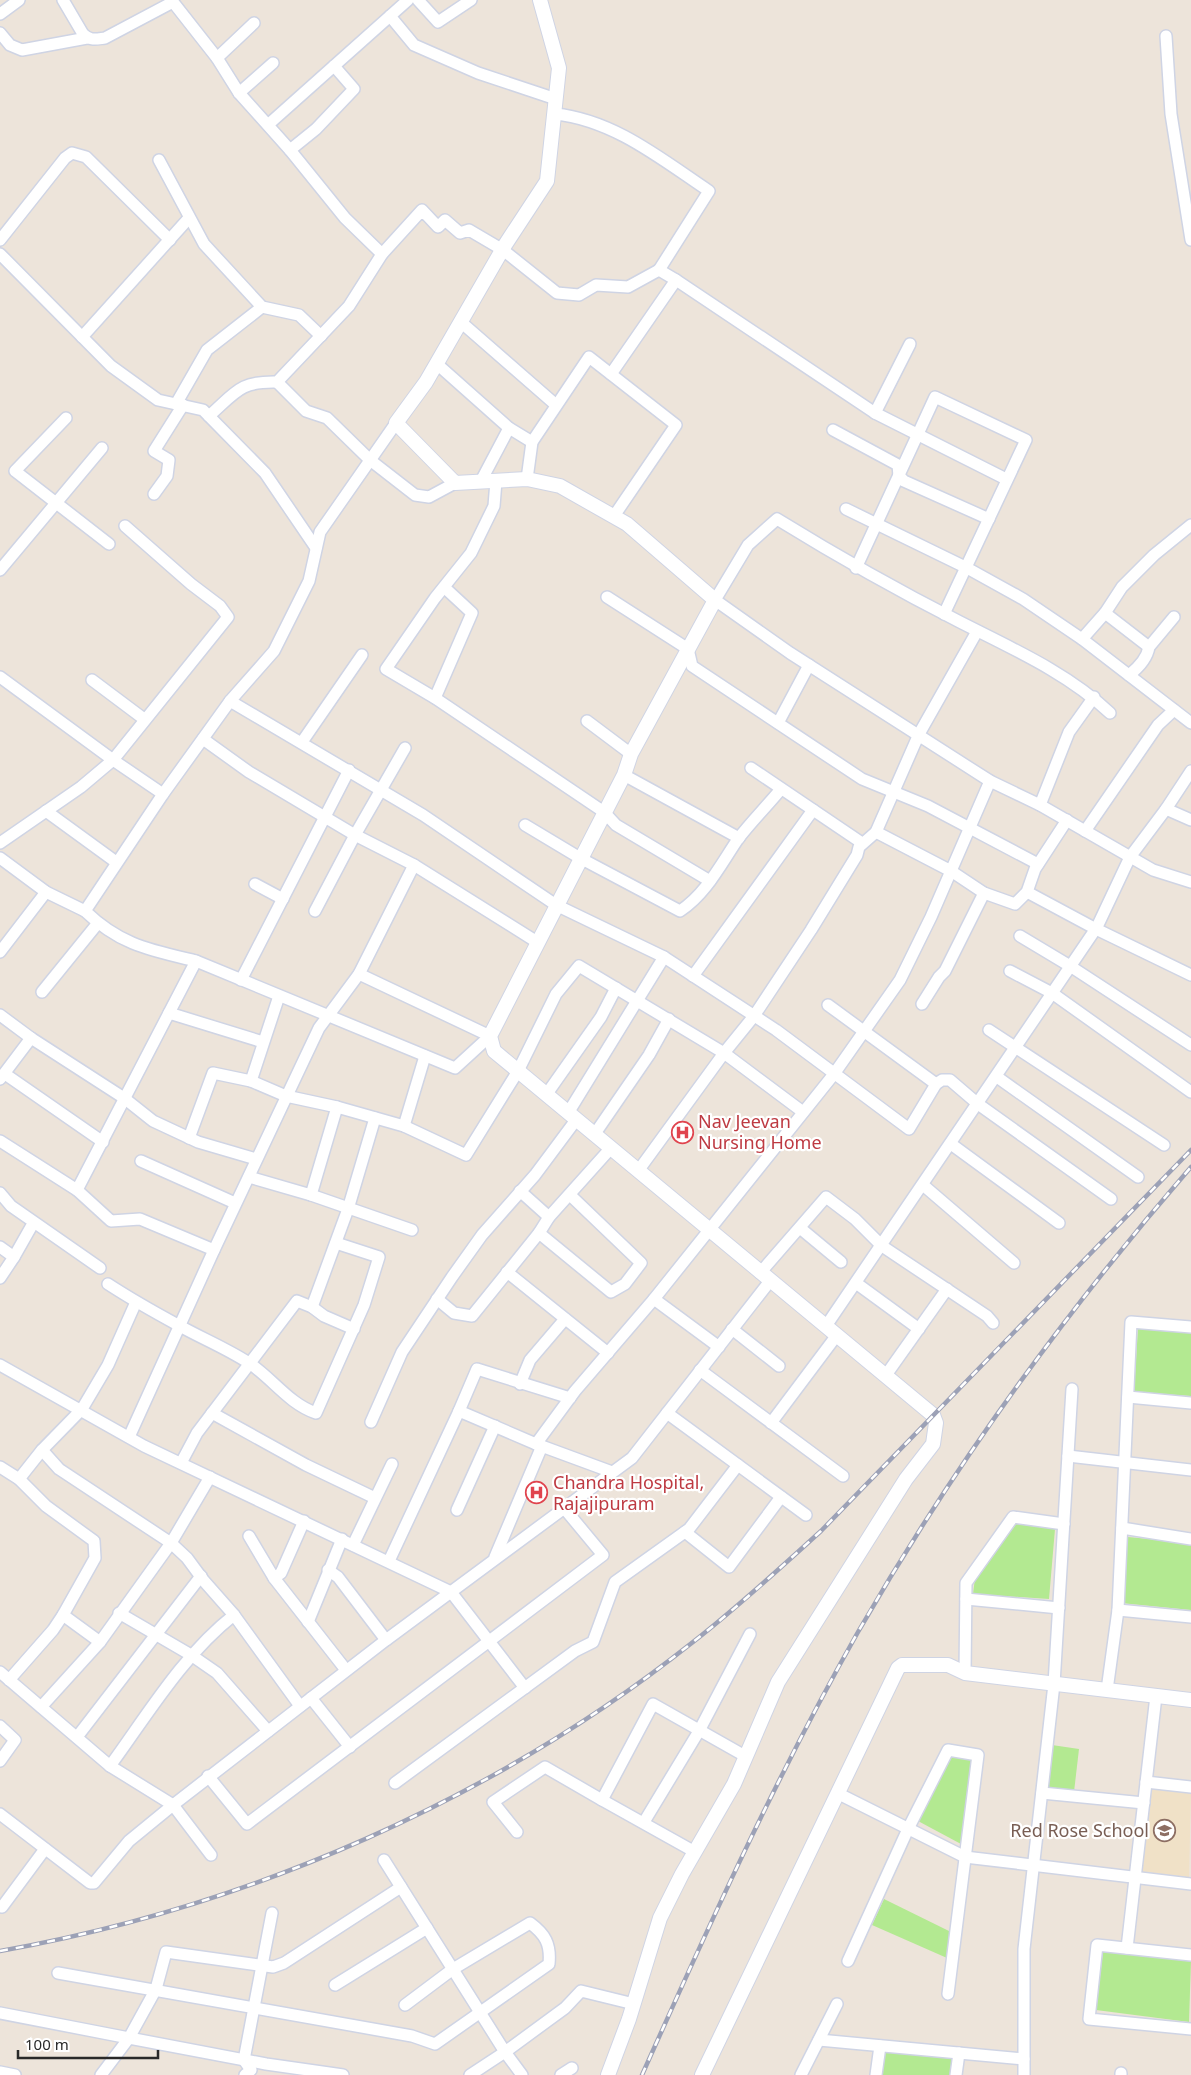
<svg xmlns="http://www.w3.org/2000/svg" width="1191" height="2075" font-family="'Noto Sans',sans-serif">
<rect width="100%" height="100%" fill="#ede4da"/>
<path fill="#f0e1c7" d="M1151,1787l40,4 -2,86 -47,-5z"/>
<g fill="#b3e991">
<path d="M1138,1328l53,4v64l-57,-4z"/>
<path d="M1015,1522l40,7 -6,70 -76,-5 2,-16z"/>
<path d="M1128,1537l63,6v67l-70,-7z"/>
<path d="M1052,1745l27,4 -5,43 -27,-4z"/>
<path d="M949,1753l24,5 -12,86 -43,-23z"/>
<path d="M884,1899l67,33 -4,26 -75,-33z"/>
<path d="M1103,1952l88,9 -2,61 -93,-12z"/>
<path d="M884,2051l70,6 -3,18h-71z"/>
</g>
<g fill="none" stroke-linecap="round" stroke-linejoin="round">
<defs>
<g id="minor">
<path d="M63,0l20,34c7,7 13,5 22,4l68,-36 44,56 22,35 51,57 55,68 37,36"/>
<path d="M418,0l20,22 33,-22"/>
<path d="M0,14l19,-14"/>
<path d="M390,16l24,29 64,28 78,26"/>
<path d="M0,33l10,12 12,5 65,-12"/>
<path d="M1166,36l5,78 20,126"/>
<path d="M217,58l37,-35"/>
<path d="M239,93l34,-30"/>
<path d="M555,114c59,6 106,45 154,77l-50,79"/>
<path d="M270,123l138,-123"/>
<path d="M290,150l26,-21 38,-40 -20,-23"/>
<path d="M159,160l45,84 58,63 37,8 22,21"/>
<path d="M0,240l65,-82 7,-5 14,4 84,83"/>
<path d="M0,254l111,112 47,34 45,10 62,63 51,75"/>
<path d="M676,280l199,133 131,66"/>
<path d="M462,323l94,82"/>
<path d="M82,337l107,-119"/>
<path d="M437,364l72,64 23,14"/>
<path d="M277,382l29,29 21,7 43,42 45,35 14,2 26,-14"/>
<path d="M176,404l31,-54 55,-43"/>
<path d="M875,413l35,-69"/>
<path d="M209,416c27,-24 31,-35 68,-34l72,-76 33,-52 40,-44 16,17 7,-7 15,13 9,-3 34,20 54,43 22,2 17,-10 32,2 31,-17 17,10 -65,94"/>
<path d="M66,418l-51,53 94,73"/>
<path d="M833,430l65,35 1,11 5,5 85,38"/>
<path d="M527,479l5,-37 57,-85 87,68 -62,91"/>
<path d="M481,481l28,-53"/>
<path d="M496,481l-2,25 -23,47 -36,45 -49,71 49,29 169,114 12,13 94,56"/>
<path d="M154,494l13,-18 2,-16 -15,-9 29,-46"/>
<path d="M846,509l117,57"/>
<path d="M856,568l79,-171 91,43 -82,174"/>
<path d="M967,568l56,31 59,40 109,84"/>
<path d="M0,570l102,-122"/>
<path d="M607,597l81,52 4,17 170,113 66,27 110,58"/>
<path d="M1105,613l44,34"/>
<path d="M1082,639l23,-26 17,-26 32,-32 37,-30"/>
<path d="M1129,675c9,-7 18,-16 20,-28l25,-30"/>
<path d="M0,677l113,83 50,34 67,-93 193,114 133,90 108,52 112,73 133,99 27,-45 6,-4h8l28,24 133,95"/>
<path d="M92,680l52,39"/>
<path d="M435,698l37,-85 -27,-25"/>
<path d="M230,701l44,-50 35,-70 11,-49 76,-109"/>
<path d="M1110,713c-42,-40 -99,-65 -150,-91 -63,-32 -123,-66 -183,-103l-29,26 -33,55 75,53 200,128 50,24 113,65 38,12"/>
<path d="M587,721l44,33"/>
<path d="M778,723l31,-58"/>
<path d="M203,739l46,33 106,63 59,30 123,77"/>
<path d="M302,742l60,-87"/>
<path d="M751,768l111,75"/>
<path d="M624,775l115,63"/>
<path d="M163,794l-78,117c35,34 65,39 111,50"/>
<path d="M1040,805l29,-73 25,-35"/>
<path d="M1166,809l25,11"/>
<path d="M46,811l70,51"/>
<path d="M525,825l55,33 100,53c26,-17 41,-47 58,-72 13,-17 29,-33 43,-50"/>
<path d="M1085,831l73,-106 16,-15"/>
<path d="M876,832l75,39 33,22 31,11 12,-12 8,-23 32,-49"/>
<path d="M0,843l81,-56 32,-27 115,-143 -8,-11 -29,-22 -66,-58"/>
<path d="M0,858l46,34 39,19"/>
<path d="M255,884l28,15"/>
<path d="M1027,892l69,37 95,46"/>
<path d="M315,911l40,-76 50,-87"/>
<path d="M1020,936l50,30 121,79"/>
<path d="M0,952l46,-60"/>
<path d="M1010,971l42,22 139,99"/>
<path d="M693,976l120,-166"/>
<path d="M241,980l108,-210"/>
<path d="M42,992l56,-69"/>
<path d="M922,1004l17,-27 6,-6 39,-78"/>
<path d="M828,1005l108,79"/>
<path d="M169,1013l94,29"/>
<path d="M0,1015l31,23 93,60 29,23 45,21 58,17"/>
<path d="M989,1030l175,115"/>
<path d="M5,1074l98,68"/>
<path d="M997,1077l141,100"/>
<path d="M0,1079l31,-41"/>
<path d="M251,1081l28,-85"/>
<path d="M546,1095l55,-78 15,-29"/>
<path d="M568,1113l96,-156"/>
<path d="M404,1126l21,-70"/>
<path d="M594,1135l55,-80 20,-36"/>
<path d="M189,1138l24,-65 38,8 35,15 51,11 67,19 62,29 52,-84 38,-77 23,-28 145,87 79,59"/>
<path d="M0,1141l77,49 119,-229 259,107 35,-32 -131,-62"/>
<path d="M951,1144l108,79"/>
<path d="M141,1161l94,42"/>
<path d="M638,1171l86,-118 30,-37 57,-86 46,-75 2,-8 17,-15 43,-98 56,-99"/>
<path d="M249,1177l62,18 101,35"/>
<path d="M923,1185l91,78"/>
<path d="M77,1190l34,31 29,-2 74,31"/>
<path d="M520,1191l29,26"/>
<path d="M0,1193l11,13 89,62"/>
<path d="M311,1195l26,-88"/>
<path d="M800,1228l41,34"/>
<path d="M539,1233l72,59 14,-8 16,-21 -71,-68"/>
<path d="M0,1247l14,10 -14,21"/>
<path d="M14,1257l17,-30"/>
<path d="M507,1272l101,81"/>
<path d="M760,1273l66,-76 29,22 27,27 105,70 6,7"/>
<path d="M856,1283l63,46"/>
<path d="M108,1284c23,15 46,28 70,41 23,13 48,23 71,38 23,15 40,41 67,50l48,-108 15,-48 -43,-14"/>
<path d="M437,1299l17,14 18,3 67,-83 10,-16 61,-68"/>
<path d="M654,1299l65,48"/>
<path d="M312,1307l36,-98 27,-91"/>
<path d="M826,1326l271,-399 33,-70 36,-48 25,-38"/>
<path d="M732,1329l47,37"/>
<path d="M0,1365l144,81 307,146 74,96"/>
<path d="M700,1370l143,106"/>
<path d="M886,1375l61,-86"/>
<path d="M520,1384l10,-24 35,-41"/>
<path d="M1128,1397l63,6"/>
<path d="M459,1411l18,-42 93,29"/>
<path d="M212,1413l94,52 69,33"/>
<path d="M667,1413l139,102"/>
<path d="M371,1422l31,-70 50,-75 30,-42 53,-60 41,-55"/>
<path d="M771,1423l66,-88"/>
<path d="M129,1437l85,-187 105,-222 40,-54 55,-109"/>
<path d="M42,1450l17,19 112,74 16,15 17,23 30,34 66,91"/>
<path d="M1068,1456l123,14"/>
<path d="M181,1463l16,-30 100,-132 15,6 12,9 30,13"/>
<path d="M0,1467l19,12 27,27 48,35 1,17 -32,57 -10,15 -44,50"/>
<path d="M612,1472l-76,-28 39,-53 79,-92 180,-225 66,-94 31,-63 59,-136"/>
<path d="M19,1479l23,-29 40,-41 26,-44 28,-63"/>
<path d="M457,1510l38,-84"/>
<path d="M1122,1528l69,11"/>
<path d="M685,1532l44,35 52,-70"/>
<path d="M249,1536l25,42 72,92"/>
<path d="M353,1545l39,-81"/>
<path d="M495,1557l47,-111"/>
<path d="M389,1561l70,-150 77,33"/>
<path d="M328,1570l10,7 48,63"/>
<path d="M274,1578l7,-5 23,-52"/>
<path d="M966,1599l93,9"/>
<path d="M1118,1610l73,7"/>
<path d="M119,1613l72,42 26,18 51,58"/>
<path d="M63,1615l37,27"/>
<path d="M308,1622l34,-83"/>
<path d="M0,1672l110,94 63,39 213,-165 246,-182 138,-177"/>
<path d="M965,1673l1,-90 47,-66 51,7"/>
<path d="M1107,1690l11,-80 13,-288 60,5"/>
<path d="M311,1698l39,49"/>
<path d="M41,1707l59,-65 71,-99 39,-66"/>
<path d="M0,1726l15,14 -15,21"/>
<path d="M77,1737l124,-161"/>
<path d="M110,1766c38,-52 73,-111 124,-151"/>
<path d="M208,1776l39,48 356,-269 -39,-47"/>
<path d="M1146,1782l45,5"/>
<path d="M395,1783l180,-132 18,-9 22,-60 74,-53 49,-64"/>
<path d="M1042,1793l102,10"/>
<path d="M839,1794l126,63 226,27"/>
<path d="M602,1800l93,52"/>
<path d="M0,1814l90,69h4l35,-42 44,-36 38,50"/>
<path d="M644,1822l55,-91 51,-97"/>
<path d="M517,1832l-24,-30 52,-35 57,33 51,-96 92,52"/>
<path d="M384,1860l121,192 60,-44 16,-17 53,13"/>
<path d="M2,1907l43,-58"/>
<path d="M1127,1948l29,-252"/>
<path d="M1191,1955l-94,-10 -8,74 102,10"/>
<path d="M848,1961l60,-132 40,-79 30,5 -30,239"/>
<path d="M58,1973l354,63 23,8 114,-80c2,-20 -4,-30 -19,-41l-77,46 -48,36"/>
<path d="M335,1985l92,-57"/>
<path d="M0,2013l129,25 27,-49 10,-37 107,15 11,-4 117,-76"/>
<path d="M819,2040l205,19"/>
<path d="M0,2072l15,3"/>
<path d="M101,2075l28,-37 137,26 77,11"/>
<path d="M245,2075l6,-5 -7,-10 28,-147"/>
<path d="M470,2075l35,-23 17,23"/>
<path d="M561,2075l11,-7"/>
<path d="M801,2075l36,-71"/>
<path d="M876,2075l4,-29"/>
<path d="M956,2075l3,-22"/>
<path d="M1024,2075v-126l30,-265 18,-295"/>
<path d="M1121,2075v-2"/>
</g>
<g id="tertiary">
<path d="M540,0l19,68 -12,113 -42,64 -79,137 -30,41 59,60 72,-4 33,7 67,38 88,76 -84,154 -7,21 -134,261 4,15 439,364 3,8 -3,21 -27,35 -128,203 -44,102 -52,90 -22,44 -31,101 -21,56"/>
<path d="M702,2075l196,-407 4,-3h46l17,8 226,27"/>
</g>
</defs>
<use href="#minor" stroke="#cfd4e4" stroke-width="14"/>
<use href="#tertiary" stroke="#cfd4e4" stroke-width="16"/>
<use href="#minor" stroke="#fff" stroke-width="11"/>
<use href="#tertiary" stroke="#fff" stroke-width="14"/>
<defs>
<g id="rail">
<path d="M0,1951c249,-44 495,-152 693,-309 45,-35 86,-73 128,-111l370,-381"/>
<path d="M642,2075c67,-150 135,-300 216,-443 95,-165 208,-321 333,-465"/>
</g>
</defs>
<use href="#rail" stroke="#9ca1b6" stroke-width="4.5"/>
<use href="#rail" stroke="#fff" stroke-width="2.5" stroke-dasharray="8" stroke-linecap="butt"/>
</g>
<defs>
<symbol id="hospital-ring" viewBox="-11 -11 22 22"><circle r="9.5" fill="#fff" stroke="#e0444e" stroke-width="1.5"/><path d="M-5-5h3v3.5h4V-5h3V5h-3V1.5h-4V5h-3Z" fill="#e0444e"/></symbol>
<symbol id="school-ring" viewBox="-11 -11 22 22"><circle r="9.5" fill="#fff" stroke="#8d6e63" stroke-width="1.5"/><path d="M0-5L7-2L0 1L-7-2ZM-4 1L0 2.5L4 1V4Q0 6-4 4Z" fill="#8d6e63"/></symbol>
</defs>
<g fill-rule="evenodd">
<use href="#hospital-ring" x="670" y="1120" width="25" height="25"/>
<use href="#hospital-ring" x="524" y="1480" width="25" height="25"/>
<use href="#school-ring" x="1152" y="1818" width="25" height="25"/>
</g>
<g text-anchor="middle" stroke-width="4.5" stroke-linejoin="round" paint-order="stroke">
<g font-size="18" fill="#be3a42" stroke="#fff" text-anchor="start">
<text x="698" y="1128">Nav Jeevan<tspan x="698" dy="21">Nursing Home</tspan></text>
<text x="553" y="1489">Chandra Hospital,<tspan x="553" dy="21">Rajajipuram</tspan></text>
</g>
<g font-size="18" fill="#785e54" stroke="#fff" text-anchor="end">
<text x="1149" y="1837">Red Rose School</text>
</g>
</g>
<path d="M18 2050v8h140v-8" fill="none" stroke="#292929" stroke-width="2.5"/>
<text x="25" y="2050" font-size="15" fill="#292929" stroke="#ffffff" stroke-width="4" paint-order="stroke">100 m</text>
</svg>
